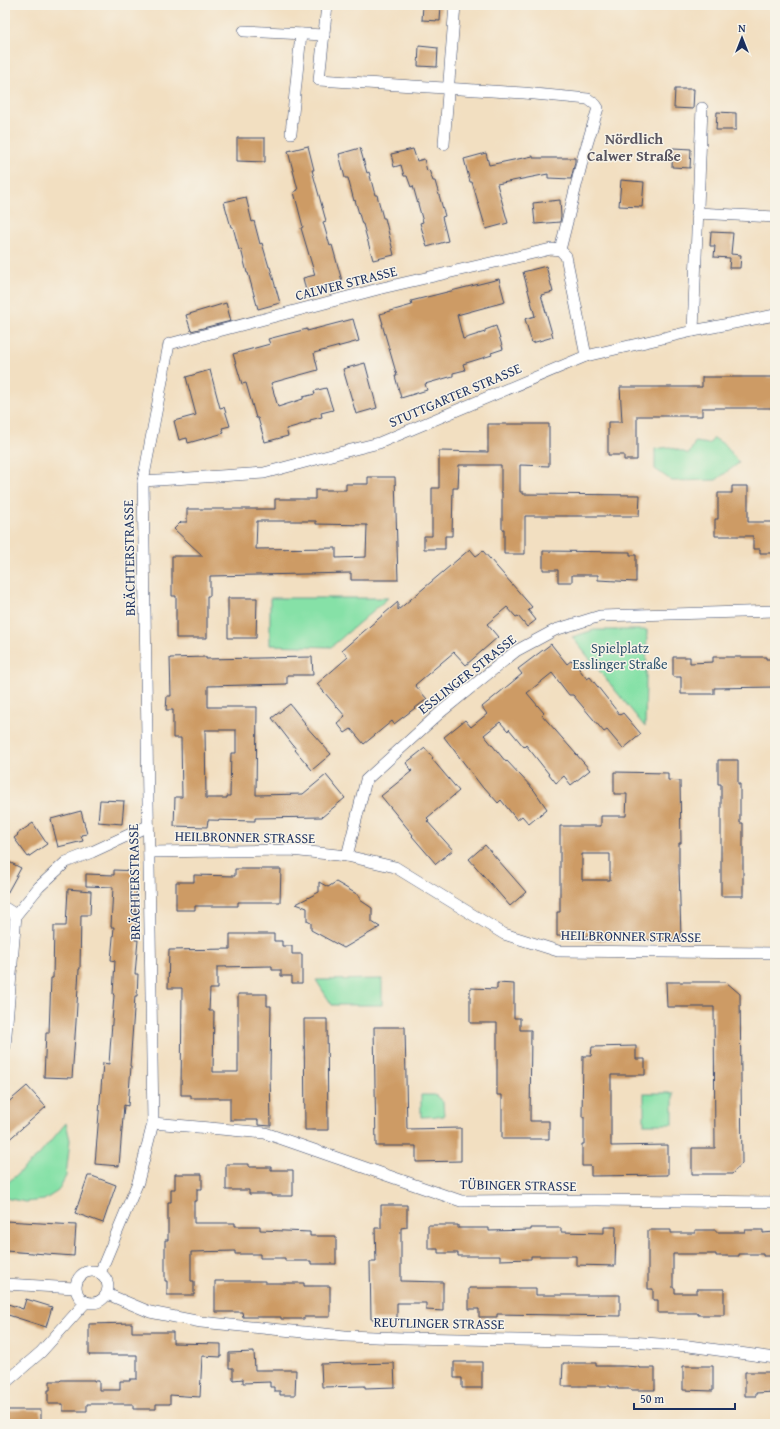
<svg xmlns="http://www.w3.org/2000/svg" width="780" height="1429" font-family="'Gentium Book Plus',serif">
<rect width="100%" height="100%" fill="#f7f3e8"/>
<filter id="ink" filterUnits="userSpaceOnUse"><feTurbulence type="fractalNoise" baseFrequency=".025" numOctaves="2"/><feDisplacementMap in="SourceGraphic" scale="8" xChannelSelector="R" yChannelSelector="G"/><feConvolveMatrix kernelMatrix="1 2 1 2 8 2 1 2 1" color-interpolation-filters="sRGB"/></filter>
<filter id="wash" filterUnits="userSpaceOnUse"><feTurbulence type="fractalNoise" baseFrequency=".012" numOctaves="4" result="noise"/><feDisplacementMap in="SourceGraphic" scale="16" xChannelSelector="R" yChannelSelector="G"/><feGaussianBlur stdDeviation="0.9" result="paint"/><feColorMatrix in="noise" values="0 0 0 0 0 0 0 0 0 0 0 0 0 0 0 0 0 1.4 0 .05"/><feComposite in="paint" operator="in"/></filter>
<g filter="url(#wash)">
<rect width="100%" height="100%" fill="#f2dfc1"/>
<g fill="#86e1a7" stroke="#508882">
<path d="M714,438l11,7 14,18 -23,17 -44,1 -17,-12v-20l15,-2 19,7 6,-12 14,2z"/>
<path d="M270,598h118l-57,49 -61,-2z"/>
<path d="M594,630h53l-2,97 -73,-90z"/>
<path d="M382,979v26h-50l-16,-25z"/>
<rect x="644" y="1093" width="29" height="31"/>
<path d="M421,1095h14l8,7 1,14 -23,1z"/>
<path d="M66,1123l4,17 -4,36 -8,15 -14,9 -18,2 -21,-4v-13l34,-30z"/>
</g>
<g id="blocks">
<g fill="#cd9b65" fill-rule="evenodd">
<path d="M423,5h18l-1,16 -18,-1z"/>
<path d="M419,46l19,2 -1,19 -19,-1z"/>
<path d="M675,89h19l-1,20 -19,-1z"/>
<path d="M717,112l19,1v17h-20z"/>
<path d="M237,138h28v24l-28,-1z"/>
<path d="M308,146l6,24h-2l14,51 -3,1 7,24 2,-1 10,36 -36,10 -3,-13 12,-3 -14,-47 2,-1 -9,-35 4,-2 -10,-39z"/>
<path d="M360,148l7,25 2,-1 6,23h2l6,23h2l9,37 -21,5 -10,-36h-1l-7,-24 -1,1 -6,-23h-3l-6,-24z"/>
<path d="M673,148l18,1 -1,19 -18,-1z"/>
<path d="M413,149l4,12 7,-2 3,12 2,-1 4,11h2l10,35 -3,1 6,24 -21,6 -7,-24 3,-1 -10,-36 -2,1 -4,-11h-3l-3,-11 -7,2 -3,-13z"/>
<path d="M486,153l3,12 44,-9v2h42v4l-4,17 -23,-1v-4l-51,10 11,39 -22,6 -14,-47h-2l-6,-23z"/>
<path d="M621,180l23,2 -2,25 -23,-1z"/>
<path d="M246,197l6,25 2,-1 6,23 2,-1 7,24h1l10,36 -22,6 -10,-36h-1l-6,-24 -2,1 -6,-23h-2l-7,-25z"/>
<path d="M560,200l1,16 -1,6 -25,2 -2,-21z"/>
<path d="M711,232l22,1 -2,21 10,1 -1,13h-11l1,-10 -16,-1 1,-11h-5z"/>
<path d="M546,266l7,26 -12,3 12,42 -21,6 -7,-24 10,-3 -12,-44z"/>
<path d="M499,279l6,23 -48,13 6,24 22,-7v-2l11,-4 7,23 -12,4 1,2 -29,9 2,6 -12,3v3l-28,8 2,6 -26,8 -6,-22h2l-15,-52h1l-3,-10 32,-9 -1,-4z"/>
<path d="M226,303l5,18 -40,10 -5,-16z"/>
<path d="M353,319l6,22 -45,12 4,17 -47,13 7,24 25,-8v-2l12,-3 -1,-3 12,-3 7,22 -12,3 1,4 -12,3v2l-24,7 2,7 -23,6 -7,-24h-2l-10,-35 -4,1 -9,-30 37,-10 -2,-5 39,-10v2z"/>
<path d="M365,363l12,45 -21,6 -13,-45z"/>
<path d="M210,370l10,38 4,-1 6,19 -8,2 2,5 -36,10 -1,-5 -8,2 -5,-19 22,-6 -10,-38z"/>
<path d="M702,377h73v31h-73v8h-65v44h-13v-5h-16v-33h14l-2,-35h82z"/>
<path d="M488,424h61v42l-29,-1v27h3v2l117,1 -1,21h-114v38h-21v-25h-2v-37h-1v-27h-42l-1,23h-5l-1,48h-7v13h-21v-13h8v-48h7v-37l49,1z"/>
<path d="M368,477h27l3,103h-47v-7l-141,3v20h-3v42h-31v-42h-4v-40h31l-29,-27 7,-7h6v-13h88v-10h40v-9h31v-6h22zM257,521h59v3l51,1 -1,32 -30,1v-10l-80,1z"/>
<path d="M732,486h16v36h27v31h-15v-4h-7v-13h-38v-17h3v-26h14z"/>
<path d="M470,549l6,7 7,-5 49,56 -4,3 8,10 -9,7 -9,-11 -2,1 -9,-10 -20,17 11,13 -32,28 -12,-13 -39,33 12,14 -33,25 -2,-3 -28,23 -13,-15 -6,4 -8,-10 8,-7 -28,-32 31,-27 -6,-7 56,-48v8z"/>
<path d="M543,551l87,1v3h6v27l-38,-2v-5h-26v7h-14v-12h-15z"/>
<path d="M228,598h29l-1,40h-28z"/>
<path d="M551,644l16,20 5,-4 15,19 3,-2 30,38 3,-2 18,21 -18,15 -16,-19 -3,2 -31,-37h-4l-17,-22 -25,20 17,20 -2,2 48,55 -19,15 -7,-9 -8,7 -30,-38 -2,2 -15,-18 -1,2 -8,-9 -16,13 22,27 1,-1 27,29 13,19 -18,15 -7,-8 -5,4 -16,-20 -3,3 -14,-16 -1,1 -39,-51 21,-17 6,7 16,-13 -5,-7 40,-33 -4,-5z"/>
<path d="M206,657v2l106,-2 1,18h-26v9l-79,2v21h49l-1,88 47,-1 23,-19 19,23 -23,19 -67,1v3l-47,-1 -1,7 -33,-1 1,-29h7l-1,-59h-8v-28h-7l1,-14h4l-1,-38zM205,730h31v23h-5l-1,43h-3v2h-21z"/>
<path d="M673,657h17v6l23,-1v-5h53v2h9v28l-61,1v6h-33v-17h-8z"/>
<path d="M290,704l15,19 -1,1 27,30 -19,16 -17,-20 1,-1 -24,-31z"/>
<path d="M425,748l8,10 -1,1 27,32 -32,27 2,2 -2,1 26,29 -17,14 -24,-28 1,-1 -32,-39 31,-25 -6,-8z"/>
<path d="M718,760h20v24h2v39h3v73h-22v-112h-3z"/>
<path d="M614,772l54,1v7l12,1 1,62h-2v23l2,73 -86,2v-5h-38v-24h3v-86h41v-10h25l1,-22h-13zM582,854h28v26h-28z"/>
<path d="M100,800l24,1 -2,23 -24,-2z"/>
<path d="M81,811l6,23 -6,1 2,6 -25,6 -7,-28z"/>
<path d="M33,823l14,21 -19,13 -14,-19 4,-3 -1,-1z"/>
<path d="M485,845l41,47 -16,14 -41,-47z"/>
<path d="M5,860l16,8 -16,29z"/>
<path d="M235,869h46l-1,33h-42v4h-43v4h-19v-28h18v-7l41,1z"/>
<path d="M114,870l23,1 -2,69h3l-3,34h3l-1,22h-2l-5,70h1l-3,40 -4,-1 -5,61 -24,-2 8,-101 6,1 5,-69 -1,-1 2,-33 -4,-1 3,-33h-3l2,-40 -27,-1v-12l28,1z"/>
<path d="M319,882l9,5 8,-5 24,14v4l12,8v14l8,5 -36,21 -33,-18v-7l-4,-2v-13l-11,-4 23,-12z"/>
<path d="M68,889l23,2 -1,24h-9l-1,54h-1l-3,53 -4,56 -28,-1 2,-44h3l2,-55h2l1,-52h12z"/>
<path d="M230,934h44v7h8v5h10v8h10v29h-10v-7h-11v-6h-9v-4l-55,1v22h-7l-1,22h5l-1,61h25v-78h29v12h4l-1,66 1,54 -13,-1v-5h-28v-22h-39v-3h-10l1,-107h-14l1,-38 61,-1z"/>
<path d="M666,982h60l14,12 2,169 -10,11h-40v-26h23l-1,-141h-47z"/>
<path d="M497,983l17,1v34h6v12h11l-1,91h19v18h-47v-44h-5v-72h-27v-35l27,1z"/>
<path d="M304,1019h23l1,111h-23z"/>
<path d="M374,1027h31l2,102 54,-1v33l-45,1v-16h-40z"/>
<path d="M636,1046v13h9v16h-34v71l57,-1v30l-77,1v-10h-9v-22h2v-27h-2l1,-61h8l1,-9z"/>
<path d="M27,1086l19,21 -41,36v-38z"/>
<path d="M226,1164h23v3h22v3h22v26h-22v-2h-22v-4h-23z"/>
<path d="M175,1174h27v15h-5v12h-3v22h41v3h25v4l50,2v4h26v28h-25v-3h-26v-3h-25v-4h-25v-3l-44,1v29h3v14h-27v-14h-2v-41h3v-38h3v-13h4z"/>
<path d="M88,1176h4l24,9 -13,38 -28,-10z"/>
<path d="M381,1205h26v22l-6,1v53l42,1v29l-17,-1v-7h-29v16h-26l-1,-57h6l-1,-34h6z"/>
<path d="M5,1221l71,4 -2,31 -69,-5z"/>
<path d="M428,1225h30v3h31v3l42,-1v-2h30v4l43,1v-6h12l-1,39 -39,-1v-9h-45v3l-31,1v-4h-42v-3h-20v-4h-10z"/>
<path d="M648,1230h23v3h24v-3h21v2h29v-2h18v3l12,-1v24h-12v-2h-24v2h-23v-2h-43v34h2v5h22v-4h27v26h-26v-2h-40v-13h-5v-11h-5z"/>
<path d="M215,1281h50v2h39v3h26v31h-26v2h-23v-2h-38l-1,-5h-27z"/>
<path d="M469,1288h67v7h84v21l-123,-2v3h-18v-8h-10z"/>
<path d="M26,1299l26,8 -6,20 -41,-13v-11l18,6z"/>
<path d="M132,1323v9h41v11l48,1v13l-19,-1 -2,41 -30,-2v9h-14v5h-23v-5h-46v7h-24v-7h-15v-14h2v-9h10l1,-1h33v1h5v9h21v-9h10v-2h7v-24h-48v-31z"/>
<path d="M254,1352l1,18h41l-1,25h-15v-4h-6v-4h-4v-5l-27,1v-4l-10,1v-12h-4v-15z"/>
<path d="M454,1362h28v26h-20v-10h-8z"/>
<path d="M351,1363l1,1 42,-1 1,24 -30,1v-2l-43,1 -1,-23z"/>
<path d="M563,1363h33v3h29l14,1v1h16v22h-24v-1h-14v-2h-7v-1h-48z"/>
<path d="M683,1366h30v25l-30,-1z"/>
<path d="M745,1372h30v20l-19,1v3h-11z"/>
<rect x="7" y="1410" width="34" height="14"/>
</g>
</g>
</g>
<g filter="url(#ink)">
<use href="#blocks" fill-opacity="0" stroke="#3b496d" stroke-width="1"/>
<g fill="none" stroke-linecap="round" stroke-linejoin="round">
<defs>
<g id="minor">
<path d="M327,5l-8,75 205,13 64,6 8,6 2,3 -14,46 -24,96"/>
<path d="M244,31l80,4"/>
<path d="M291,133l10,-99"/>
<path d="M444,144l11,-139"/>
<path d="M697,213l78,4"/>
<path d="M693,331l9,-223"/>
<path d="M143,481l121,-8 75,-20 40,-10 207,-87 107,-25 82,-16"/>
<path d="M149,852l142,-2 56,6 48,11 109,67 54,17 217,2"/>
<path d="M347,856l19,-76 76,-69 74,-60 39,-21 45,-14 175,-5"/>
<path d="M5,908l11,7"/>
<path d="M5,1046l11,-131 23,-28 27,-25 26,-10 56,-26"/>
<path d="M153,1123l112,10 196,68 137,-1 177,2"/>
<circle cx="92" cy="1287" r="16"/>
<path d="M100,1273l38,-91 15,-59 -10,-642 26,-137 213,-56 169,-39 9,1 6,6 20,100"/>
<path d="M5,1284l70,4"/>
<path d="M107,1294l43,18 51,10 71,7 73,7 59,2 226,4 59,4 86,12"/>
<path d="M5,1383l36,-31 45,-50"/>
</g>
</defs>
<use href="#minor" stroke="#3b496d" stroke-width="12"/>
<use href="#minor" stroke="#fff" stroke-width="11"/>
</g>
</g>
<g text-anchor="middle" stroke-width="3" stroke-linejoin="round" paint-order="stroke">
<g font-size="14" fill="#1b2f5e" stroke="#f7f3e8">
<text transform="translate(346 283) rotate(-14)" y="5">CALWER STRASSE</text>
<text transform="translate(455 395) rotate(-23)" y="5">STUTTGARTER STRASSE</text>
<text transform="translate(129 558) rotate(-91)" y="5">BRÄCHTERSTRASSE</text>
<text transform="translate(467 674) rotate(-38)" y="5">ESSLINGER STRASSE</text>
<text transform="translate(245 837) rotate(1)" y="5">HEILBRONNER STRASSE</text>
<text transform="translate(134 882) rotate(-91)" y="5">BRÄCHTERSTRASSE</text>
<text transform="translate(631 936) rotate(1)" y="5">HEILBRONNER STRASSE</text>
<text transform="translate(518 1185) rotate(1)" y="5">TÜBINGER STRASSE</text>
<text transform="translate(439 1323) rotate(1)" y="5">REUTLINGER STRASSE</text>
</g>
<g font-size="14" fill="#30536d" stroke="#f7f3e8">
<text x="620" y="653">Spielplatz<tspan x="620" dy="16">Esslinger Straße</tspan></text>
</g>
<g font-size="15" font-weight="bold" fill="#595560" stroke="#f7f3e8">
<text x="634" y="144">Nördlich<tspan x="634" dy="17">Calwer Straße</tspan></text>
</g>
</g>
<rect width="780" height="1429" fill="none" stroke="#f7f3e8" stroke-width="20"/>
<g transform="translate(742 38)" stroke="#f7f3e8" stroke-width="3" paint-order="stroke">
<path d="M0-3L7 15L0 10L-7 15Z" fill="#1b2f5e"/>
<text y="-6" font-size="11" font-weight="bold" text-anchor="middle" fill="#1b2f5e">N</text>
</g>
<path d="M634 1403v6h101v-6" fill="none" stroke="#1b2f5e" stroke-width="2"/>
<text x="640" y="1403" font-size="12" fill="#1b2f5e" stroke="#f7f3e8" stroke-width="3" paint-order="stroke">50 m</text>
</svg>
